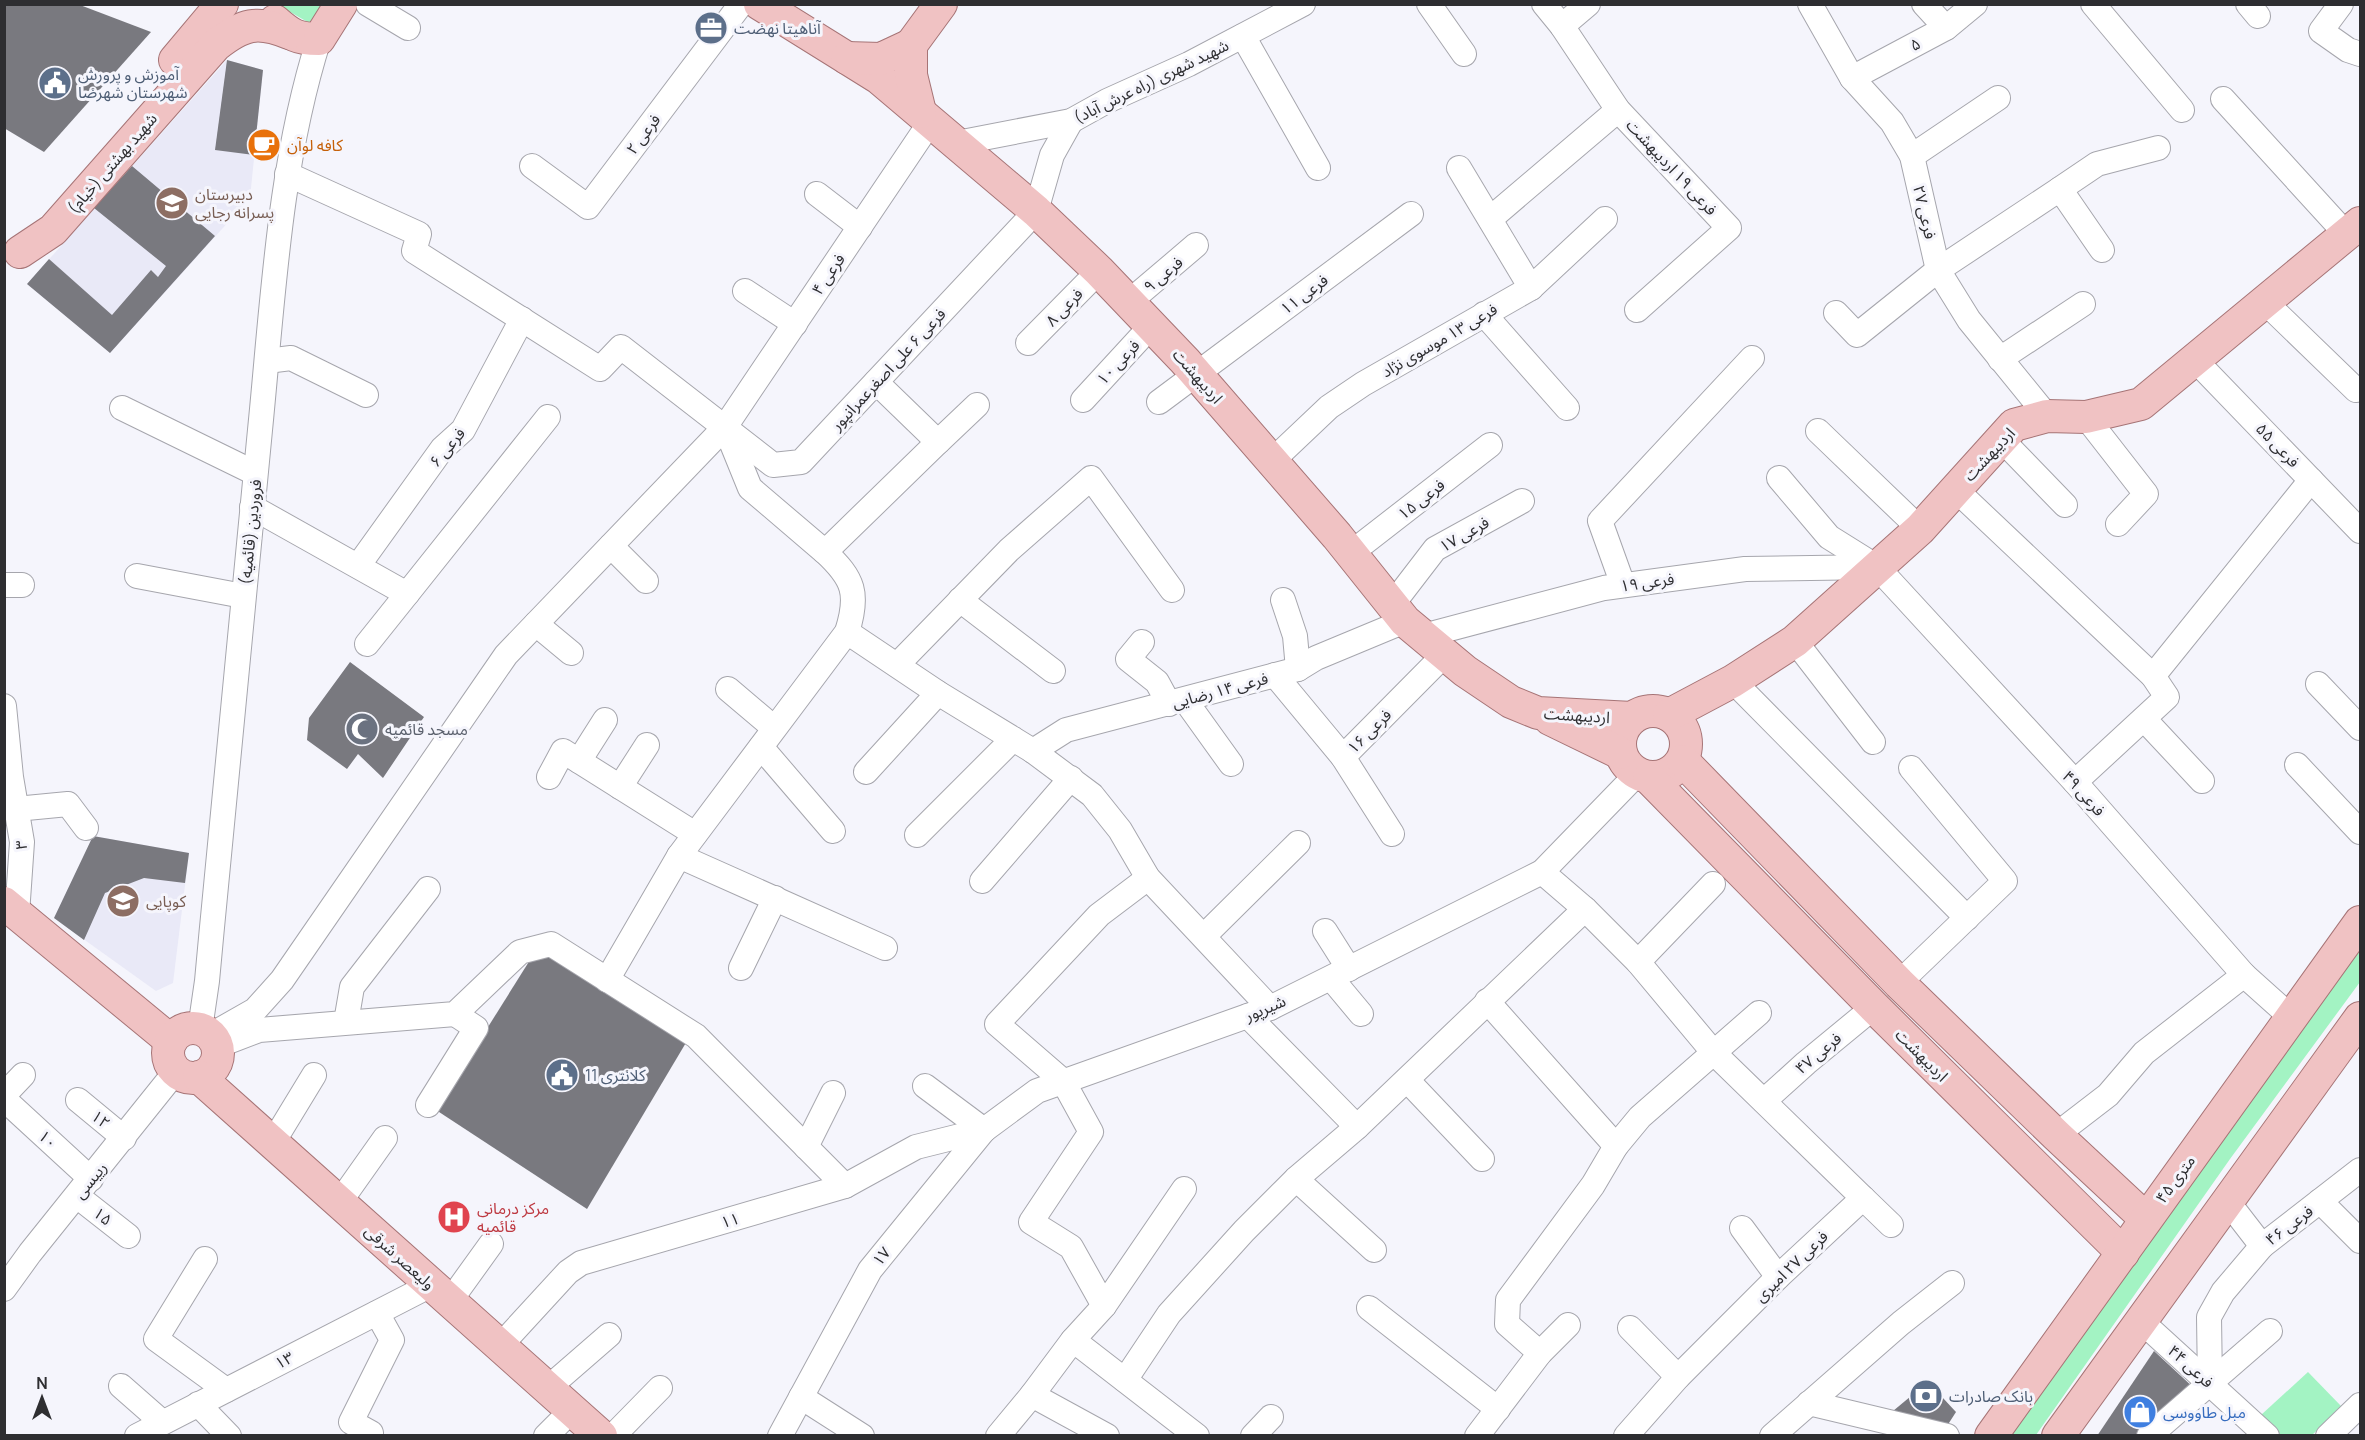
<svg xmlns="http://www.w3.org/2000/svg" width="2365" height="1440" font-family="Manrope,'Noto Sans Arabic',sans-serif">
<rect width="100%" height="100%" fill="#f5f5fc"/>
<g fill="#e9e9f7">
<path d="M227,60l36,10 -13,128 -140,155 -83,-69z"/>
<path d="M93,836l96,17 -16,130 -17,8 -102,-73z"/>
</g>
<g fill="#a3f3c3">
<path d="M278,5h50l-17,19z"/>
<path d="M2360,945v37l-130,177 -194,276 -29,1z"/>
<path d="M2308,1372l34,35 -30,28h-31l-20,-20z"/>
</g>
<g fill="#79797f">
<path d="M4,5h76l71,27 -107,120 -40,-24z"/>
<path d="M227,60l36,10 -9,85 -39,-5z"/>
<path d="M132,166l83,70 -105,117 -83,-69 22,-25 63,56 39,-45 7,7 8,-11 -72,-58z"/>
<path d="M350,662l74,55 -41,61 -25,-24 -11,15 -40,-29 2,-22z"/>
<path d="M93,836l96,17 -4,30 -41,-5 -39,15 -21,47 -30,-22z"/>
<path d="M549,955l138,86 -100,168 -151,-99 94,-150z"/>
<path d="M2154,1351l41,38 -54,47h-44z"/>
<path d="M1928,1382l28,30 -9,14 -54,-15z"/>
</g>
<g fill="none" stroke-linecap="round" stroke-linejoin="round">
<defs>
<g id="minor">
<path d="M368,4l40,24"/>
<path d="M1429,4l35,50"/>
<path d="M1544,4l18,22 56,84 111,118 -92,82"/>
<path d="M1810,4l42,74 40,44 20,34 26,114 31,50 78,96"/>
<path d="M1924,4l22,24"/>
<path d="M2093,4l89,106"/>
<path d="M2248,4l10,12"/>
<path d="M2341,4l-20,27 27,19 12,4"/>
<path d="M1562,26l26,-22"/>
<path d="M1243,36l75,132"/>
<path d="M1852,78l94,-50 29,-24"/>
<path d="M2223,99l124,136"/>
<path d="M957,143l114,-22 36,-20 82,-37 114,-60"/>
<path d="M1912,156l86,-58"/>
<path d="M532,166l56,41 153,-203"/>
<path d="M1459,168l72,120"/>
<path d="M287,174l132,60 -5,17 186,118 21,-22 152,118 28,-3 235,-251 16,-56 19,-34"/>
<path d="M2060,189l37,-25 61,-16"/>
<path d="M817,194l43,33"/>
<path d="M1490,219l128,-109"/>
<path d="M745,291l50,33"/>
<path d="M1129,302l67,-57"/>
<path d="M2265,302l91,88"/>
<path d="M1836,313l21,22 81,-65 122,-81 42,61"/>
<path d="M1484,314l83,94"/>
<path d="M1028,343l71,-72"/>
<path d="M2000,359l83,-55"/>
<path d="M2195,360l165,171"/>
<path d="M267,361l24,-3 75,37"/>
<path d="M876,382l62,60 39,-37"/>
<path d="M1083,400l69,-75"/>
<path d="M1159,402l252,-188"/>
<path d="M122,408l133,65"/>
<path d="M2086,417l60,77 -28,30"/>
<path d="M726,429l24,59 75,64 113,-110"/>
<path d="M1818,431l102,98"/>
<path d="M2001,439l64,66"/>
<path d="M1272,461l57,-54 34,-23 168,-96 74,-69"/>
<path d="M1779,478l50,59 48,30 198,215 169,193 48,43"/>
<path d="M1956,490l197,186 14,21 -92,85"/>
<path d="M252,507l155,87 141,-177"/>
<path d="M611,546l35,35"/>
<path d="M1351,553l139,-108"/>
<path d="M358,566l84,-117 21,-19 59,-111"/>
<path d="M137,576l106,20"/>
<path d="M4,585h18"/>
<path d="M1623,585l-23,-64 152,-163"/>
<path d="M960,600l93,71"/>
<path d="M1283,600l12,36 3,33"/>
<path d="M1392,605l43,-56 87,-48"/>
<path d="M536,624l35,29"/>
<path d="M847,632l91,61 95,58 59,44 28,35 28,48 122,130"/>
<path d="M1423,636l181,-48 141,-19 132,-2"/>
<path d="M1795,641l78,101"/>
<path d="M1142,642l-14,17 29,23 12,22"/>
<path d="M367,644l40,-50"/>
<path d="M897,665l112,-115 82,-72 81,112"/>
<path d="M1275,675l68,82 102,-103"/>
<path d="M2153,676l158,-196"/>
<path d="M1733,681l234,237"/>
<path d="M2318,684l42,44"/>
<path d="M728,689l46,39"/>
<path d="M1185,700l46,64"/>
<path d="M4,706l7,71 11,65 -5,72"/>
<path d="M2144,719l58,62"/>
<path d="M761,747l72,84"/>
<path d="M1033,751l33,-21 232,-61 18,-11 89,-37"/>
<path d="M1343,757l49,77"/>
<path d="M579,761l26,-41"/>
<path d="M2297,765l63,67"/>
<path d="M866,772l72,-79"/>
<path d="M549,777l14,-26 132,83"/>
<path d="M620,787l27,-42"/>
<path d="M16,809l52,-5 18,24"/>
<path d="M917,835l96,-96"/>
<path d="M679,856l206,92"/>
<path d="M1542,872l43,37 53,53 76,91 149,145 -85,79 -100,100 -52,59"/>
<path d="M982,881l89,-103"/>
<path d="M1325,931l24,38"/>
<path d="M1204,936l94,-93"/>
<path d="M1638,962l75,-78"/>
<path d="M741,968l34,-70"/>
<path d="M1331,978l30,36"/>
<path d="M607,980l72,-124 168,-224c12,-38 7,-53 -22,-80"/>
<path d="M1899,983l106,-102 -94,-113"/>
<path d="M1487,1001l129,145"/>
<path d="M1248,1016l109,111"/>
<path d="M346,1022l6,-35 76,-98"/>
<path d="M200,1029l7,-48c17,-184 35,-368 53,-551 13,-131 19,-265 59,-391"/>
<path d="M211,1035l44,-25 27,-30 224,-325 219,-228 206,-306"/>
<path d="M217,1046l42,-16 196,-16 65,-62 31,-8 145,92 149,150"/>
<path d="M1407,1080l75,79"/>
<path d="M925,1086l59,44"/>
<path d="M4,1095l19,-20"/>
<path d="M4,1099l87,80"/>
<path d="M78,1100l46,38"/>
<path d="M1764,1101l42,-38 68,-56"/>
<path d="M428,1105l48,-77 -21,-14"/>
<path d="M2056,1135l52,-40 36,-42 100,-78"/>
<path d="M272,1144l42,-69"/>
<path d="M806,1147l27,-54"/>
<path d="M1296,1179l78,71"/>
<path d="M77,1196l51,40"/>
<path d="M1863,1198l28,27"/>
<path d="M2320,1201l40,40"/>
<path d="M2228,1202l34,44 98,-76"/>
<path d="M339,1203l46,-65"/>
<path d="M1742,1228l36,49"/>
<path d="M205,1259l-49,80 70,51"/>
<path d="M4,1289l26,-36 146,-182"/>
<path d="M450,1301l41,-57"/>
<path d="M1104,1306l-33,-59 -40,-25 60,-90 -28,-51 -66,-57 102,-109 49,-37"/>
<path d="M1369,1308l129,101"/>
<path d="M2141,1321l126,115"/>
<path d="M1630,1328l48,49"/>
<path d="M1073,1340l31,-34 80,-117"/>
<path d="M500,1346l68,-74 13,-9 264,-77 71,-39 68,-17"/>
<path d="M1540,1353l-33,-29 1,-24 85,-115 23,-39 24,-29 119,-104"/>
<path d="M1125,1380l44,-66 75,-83 52,-52 61,-52 228,-218"/>
<path d="M2210,1383l-1,-66 14,-25 39,-46"/>
<path d="M121,1386l41,36"/>
<path d="M548,1388l61,-53"/>
<path d="M1032,1395l75,41"/>
<path d="M801,1397l61,39"/>
<path d="M1809,1403l138,33"/>
<path d="M198,1404l31,32"/>
<path d="M371,1433l-20,-11 41,-82 -15,-27"/>
<path d="M137,1436l294,-151"/>
<path d="M546,1436l26,-26"/>
<path d="M613,1436l47,-48"/>
<path d="M780,1436l90,-166 114,-140 53,-39 233,-83 272,-136 95,-98"/>
<path d="M998,1436l34,-41 41,-55 124,96"/>
<path d="M1253,1436l18,-19"/>
<path d="M1477,1436l63,-83 28,-28"/>
<path d="M1772,1436l129,-113 51,-40"/>
<path d="M2149,1436l121,-105"/>
<path d="M2328,1436l32,-31"/>
</g>
<g id="major">
<path d="M760,4l119,74 157,133 63,60 86,90 152,175 68,85 60,50 46,31 27,11 94,5"/>
<path d="M275,21c16,14 22,18 44,18l22,-35"/>
<path d="M911,45l30,-41"/>
<path d="M847,58l34,1 30,-14v30l9,37"/>
<path d="M175,60l47,-56"/>
<path d="M20,252l33,-22 163,-185c27,-21 41,-25 73,-12"/>
<circle cx="1653" cy="744" r="33"/>
<path d="M1669,715l64,-34 62,-40 125,-112 94,-104 33,-9 39,1 55,-13 219,-181"/>
<path d="M1550,719l70,34"/>
<path d="M1683,761l216,222 157,152 90,84"/>
<path d="M1649,778l225,229 249,246"/>
<path d="M4,903l167,138"/>
<circle cx="193" cy="1053" r="25"/>
<path d="M199,1077l402,359"/>
<path d="M1991,1436l369,-514"/>
<path d="M2058,1436l302,-418"/>
</g>
</defs>
<use href="#minor" stroke="#a6a6ad" stroke-width="26"/>
<use href="#major" stroke="#a67476" stroke-width="34"/>
<use href="#minor" stroke="#fff" stroke-width="24"/>
<use href="#major" stroke="#f0c2c3" stroke-width="32"/>
</g>
<defs>
<symbol id="office-disc" viewBox="-11 -11 22 22"><circle r="9.5" fill="#5c6f8a" stroke="#f5f5fc"/><path d="M-6-3h4V-5.5h4V-3h4V5H-6ZM-1-4.5V-3h2v-1.5ZM-6 0V1H6V0Z" fill="#fff"/></symbol>
<symbol id="civic-disc" viewBox="-11 -11 22 22"><circle r="9.5" fill="#5c6f8a" stroke="#f5f5fc"/><path d="M-.6-6.5H3V-4.5H.6V-3L4-1V1h2V6H-6V1h2V-1L-.6-3ZM-1.2 2.5V6h2.4V2.5Z" fill="#fff"/></symbol>
<symbol id="cafe-disc" viewBox="-11 -11 22 22"><circle r="9.5" fill="#e8710a" stroke="#f5f5fc"/><path d="M-5.5-4.5H6V0H3Q3 3.5 0 3.5H-2.5Q-5.5 3.5-5.5 0ZM3-3.2v2h1.7v-2ZM-6 4.5H4V6H-6Z" fill="#fff"/></symbol>
<symbol id="school-disc" viewBox="-11 -11 22 22"><circle r="9.5" fill="#8d6e63" stroke="#f5f5fc"/><path d="M0-5L7-2L0 1L-7-2ZM-4 1L0 2.5L4 1V4Q0 6-4 4Z" fill="#fff"/></symbol>
<symbol id="mosque-disc" viewBox="-11 -11 22 22"><circle r="9.5" fill="#6b7280" stroke="#f5f5fc"/><path d="M3.5-4.9A6 6 0 1 0 3.5 4.9A5 5 0 1 1 3.5-4.9Z" fill="#fff"/></symbol>
<symbol id="hospital-disc" viewBox="-11 -11 22 22"><circle r="9.5" fill="#e0444e" stroke="#f5f5fc"/><path d="M-5-5h3v3.5h4V-5h3V5h-3V1.5h-4V5h-3Z" fill="#fff"/></symbol>
<symbol id="bank-disc" viewBox="-11 -11 22 22"><circle r="9.5" fill="#5c6f8a" stroke="#f5f5fc"/><path d="M-6-4H6V4H-6ZM0-2.3a2.3 2.3 0 1 0 0 4.6a2.3 2.3 0 1 0 0-4.6Z" fill="#fff"/></symbol>
<symbol id="shop-disc" viewBox="-11 -11 22 22"><circle r="9.5" fill="#3f7fe0" stroke="#f5f5fc"/><path d="M-5-2.5h2.3a2.7 3.5 0 0 1 5.4 0H5L5.5 6h-11ZM-1.5-2.5h3a1.5 2.3 0 0 0-3 0Z" fill="#fff"/></symbol>
</defs>
<g fill-rule="evenodd">
<use href="#office-disc" x="692" y="9" width="38" height="38"/>
<use href="#civic-disc" x="36" y="64" width="38" height="38"/>
<use href="#cafe-disc" x="245" y="126" width="38" height="38"/>
<use href="#school-disc" x="153" y="184" width="38" height="38"/>
<use href="#mosque-disc" x="343" y="710" width="38" height="38"/>
<use href="#school-disc" x="104" y="882" width="38" height="38"/>
<use href="#civic-disc" x="543" y="1056" width="38" height="38"/>
<use href="#hospital-disc" x="435" y="1198" width="38" height="38"/>
<use href="#bank-disc" x="1907" y="1377" width="38" height="38"/>
<use href="#shop-disc" x="2121" y="1393" width="38" height="38"/>
</g>
<g text-anchor="middle" stroke-width="6" stroke-linejoin="round" paint-order="stroke">
<g font-size="16" fill="#4e5e75" stroke="#f5f5fc" text-anchor="start">
<text x="734" y="34">آناهیتا نهضت</text>
<text x="78" y="80">آموزش و پرورش<tspan x="78" dy="18">شهرستان شهرضا</tspan></text>
<text x="585" y="1081">کلانتری 11</text>
<text x="1949" y="1402">بانک صادرات</text>
</g>
<g font-size="16" fill="#2e2e31" stroke="#f5f5fc">
<text transform="translate(1915 44) rotate(-28)" y="6">۵</text>
<text transform="translate(1151 81) rotate(-26)" y="6">شهید شهری (راه عرش آباد)</text>
<text transform="translate(643 134) rotate(-53)" y="6">فرعی ۲</text>
<text transform="translate(112 163) rotate(-49)" y="6">شهید بهشتی (خیام)</text>
<text transform="translate(1672 167) rotate(47)" y="6">فرعی ۱۹ اردیبهشت</text>
<text transform="translate(1925 212) rotate(77)" y="6">فرعی ۲۷</text>
<text transform="translate(828 274) rotate(-56)" y="6">فرعی ۴</text>
<text transform="translate(1163 274) rotate(-40)" y="6">فرعی ۹</text>
<text transform="translate(1304 294) rotate(-37)" y="6">فرعی ۱۱</text>
<text transform="translate(1064 307) rotate(-46)" y="6">فرعی ۸</text>
<text transform="translate(1439 340) rotate(-30)" y="6">فرعی ۱‍۳ موسوی نژاد</text>
<text transform="translate(1118 362) rotate(-47)" y="6">فرعی ۱۰</text>
<text transform="translate(888 369) rotate(-47)" y="6">فرعی ۶ علی اصغرعمرانپور</text>
<text transform="translate(1198 376) rotate(49)" y="6">اردیبهشت</text>
<text transform="translate(2278 445) rotate(46)" y="6">فرعی ۵۵</text>
<text transform="translate(447 447) rotate(-50)" y="6">فرعی ۶</text>
<text transform="translate(1989 454) rotate(-47)" y="6">اردیبهشت</text>
<text transform="translate(1421 499) rotate(-38)" y="6">فرعی ۱۵</text>
<text transform="translate(250 532) rotate(-84)" y="6">فروردین (قائمیه)</text>
<text transform="translate(1464 534) rotate(-30)" y="6">فرعی ۱۷</text>
<text transform="translate(1647 582) rotate(-8)" y="6">فرعی ۱۹</text>
<text transform="translate(1220 690) rotate(-15)" y="6">فرعی ۱۴ رضایی</text>
<text transform="translate(1577 715) rotate(4)" y="6">اردیبهشت</text>
<text transform="translate(1369 731) rotate(-45)" y="6">فرعی ۱۶</text>
<text transform="translate(2084 793) rotate(48)" y="6">فرعی ۴۹</text>
<text transform="translate(21 845) rotate(-91)" y="6">۳</text>
<text transform="translate(1265 1008) rotate(-23)" y="6">شیرپور</text>
<text transform="translate(1818 1053) rotate(-40)" y="6">فرعی ۴۷</text>
<text transform="translate(1922 1055) rotate(45)" y="6">اردیبهشت</text>
<text transform="translate(101 1119) rotate(39)" y="6">۱۲</text>
<text transform="translate(48 1139) rotate(43)" y="6">۱۰</text>
<text transform="translate(2175 1179) rotate(-54)" y="6">۴۵ متری</text>
<text transform="translate(90 1180) rotate(-51)" y="6">رییسی</text>
<text transform="translate(103 1216) rotate(38)" y="6">۱۵</text>
<text transform="translate(730 1220) rotate(-16)" y="6">۱۱</text>
<text transform="translate(2289 1225) rotate(-37)" y="6">فرعی ۴۶</text>
<text transform="translate(881 1256) rotate(-51)" y="6">۱۷</text>
<text transform="translate(400 1257) rotate(42)" y="6">ولیعصر شرقی</text>
<text transform="translate(1791 1266) rotate(-44)" y="6">فرعی ۲۷ امیری</text>
<text transform="translate(284 1360) rotate(-27)" y="6">۱۳</text>
<text transform="translate(2191 1366) rotate(42)" y="6">فرعی ۴۴</text>
</g>
<g font-size="16" fill="#c56008" stroke="#f5f5fc" text-anchor="start">
<text x="287" y="151">کافه لوآن</text>
</g>
<g font-size="16" fill="#785e54" stroke="#f5f5fc" text-anchor="start">
<text x="195" y="200">دبیرستان<tspan x="195" dy="18">پسرانه رجایی</tspan></text>
<text x="146" y="907">کوپایی</text>
</g>
<g font-size="16" fill="#5b616d" stroke="#f5f5fc" text-anchor="start">
<text x="385" y="735">مسجد قائمیه</text>
</g>
<g font-size="16" fill="#be3a42" stroke="#f5f5fc" text-anchor="start">
<text x="477" y="1214">مرکز درمانی<tspan x="477" dy="18">قائمیه</tspan></text>
</g>
<g font-size="16" fill="#366cbe" stroke="#f5f5fc" text-anchor="start">
<text x="2163" y="1418">مبل طاووسی</text>
</g>
</g>
<rect width="2365" height="1440" fill="none" stroke="#2e2e31" stroke-width="12"/>
<g transform="translate(42 1398)" stroke="#f5f5fc" stroke-width="4.5" paint-order="stroke">
<path d="M0-4.5L10 22L0 15L-10 22Z" fill="#2e2e31"/>
<text y="-9" font-size="16" font-weight="bold" text-anchor="middle" fill="#2e2e31">N</text>
</g>
</svg>
